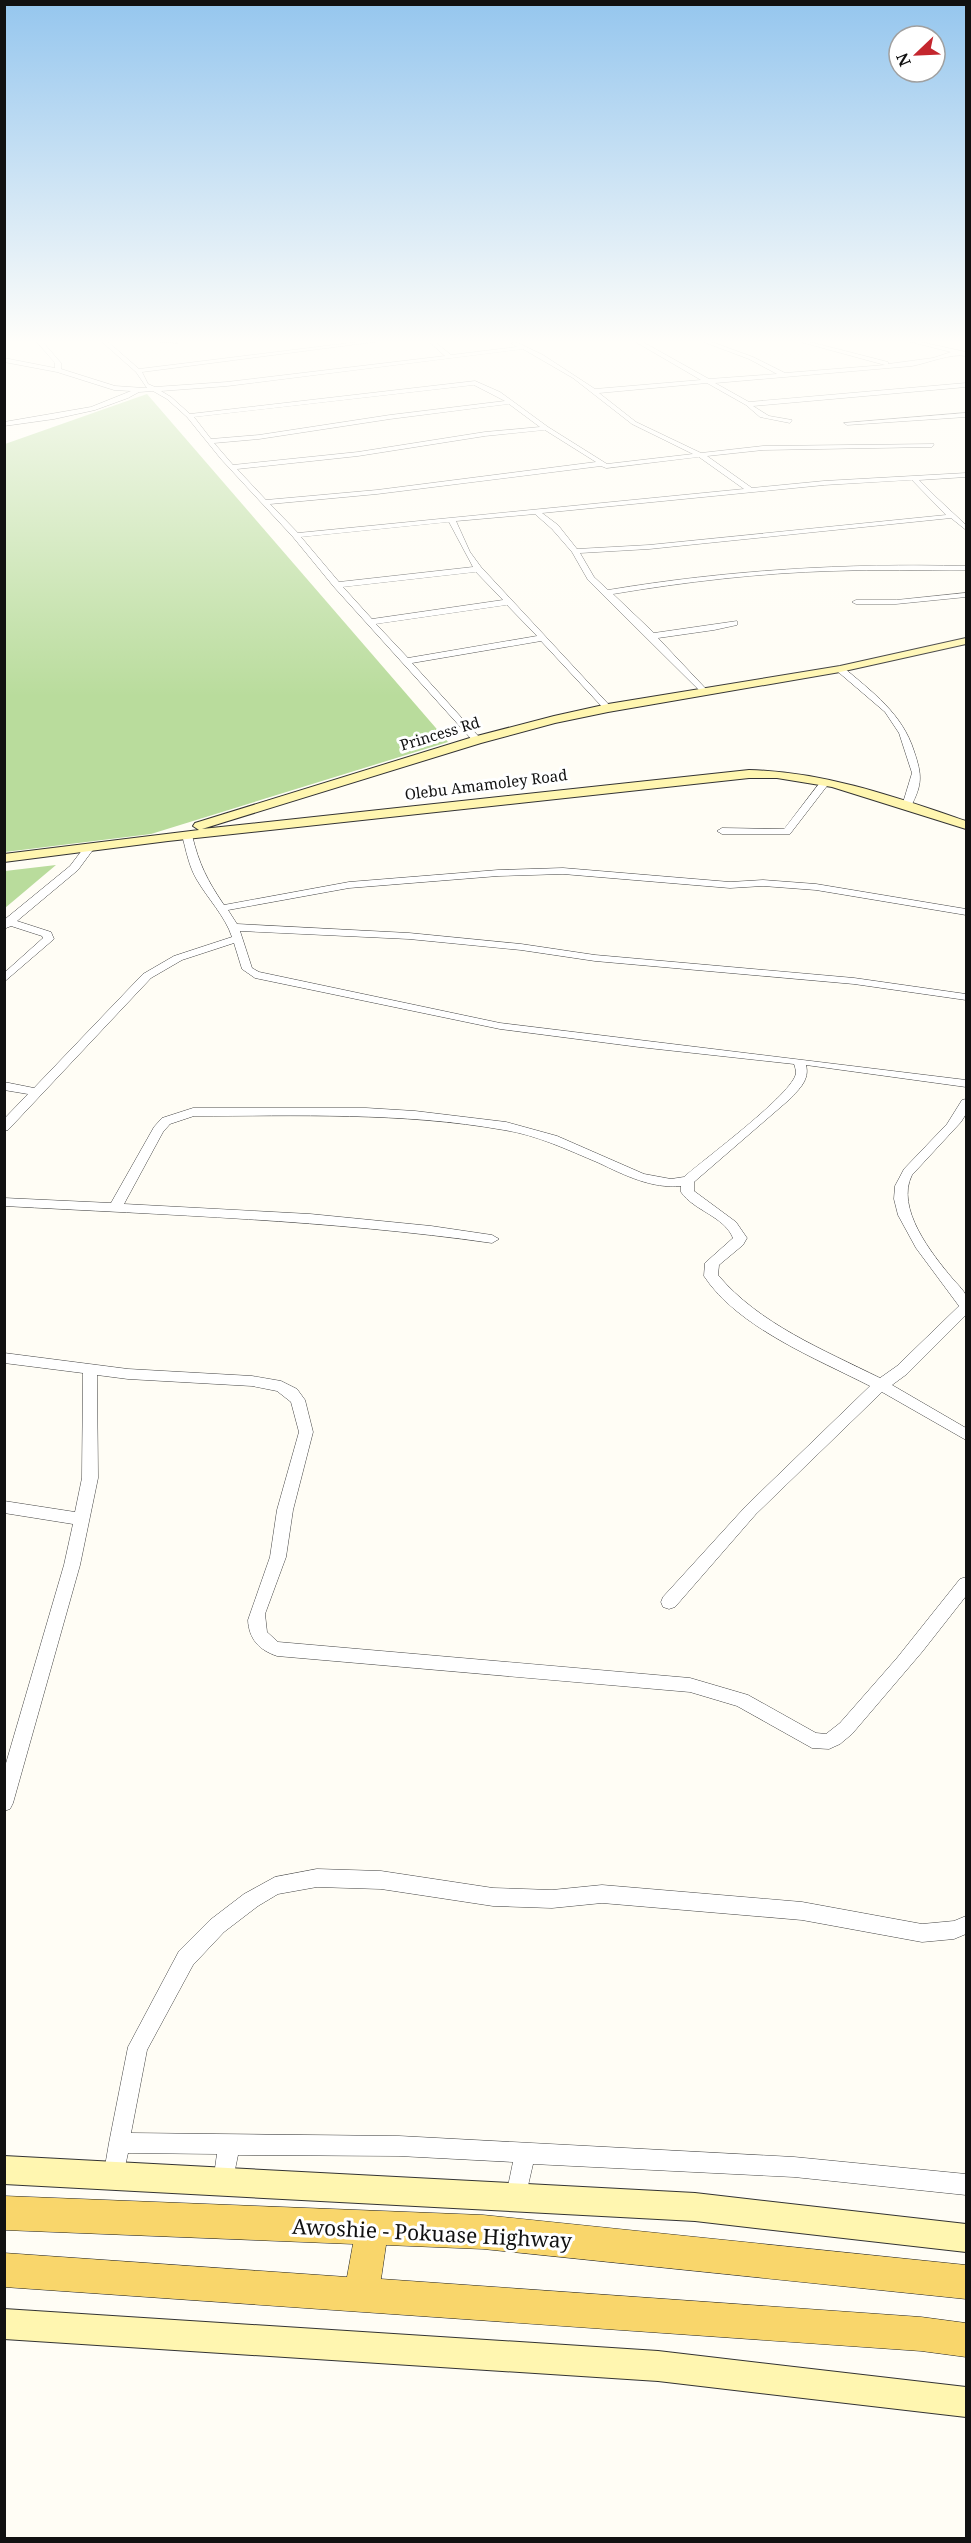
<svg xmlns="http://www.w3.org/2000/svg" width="971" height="2543" font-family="'Noto Serif',serif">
<rect width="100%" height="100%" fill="#fffdf5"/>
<g fill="#b9dc9c">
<path d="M147,394l301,348 -297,92 -146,18v-408z"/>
<path d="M56,865l-51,43v-37z"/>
</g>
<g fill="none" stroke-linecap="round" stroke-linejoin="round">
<defs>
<g id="street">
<path d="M36,341h6l19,22v6l54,17 29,2h3l-11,-16 -35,-31h6l32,28 227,-28h15l-239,31 6,12 7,3 72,-5 218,-26 -17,-15h6l17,14 66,-8 -6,-4 5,-1 27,13 52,34 106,-9 -67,-39h7l68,38 68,-5 -28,-15 -48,-18h8l44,16 32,16 100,-8 -88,-24h9l82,21v2l45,-6 18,-6 -44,-11h9l50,11v4c-15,-3 -38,7 -54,10l-197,17 34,19 217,-19v4l-213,19 16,10 23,4 -2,3 -30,-6 -14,-12 -39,-22 -108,10 37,29 65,31 62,-7 171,-2 -2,3 -169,3 -56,6 45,32 72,-7 142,-8v4l-47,3 18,18 29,27v5l-15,-12 -302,31 -69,4 14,24 14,13c119,-20 238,-27 358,-24v4c-44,1 -89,-1 -133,1 -74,2 -148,11 -220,23l41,39 83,-12v4l-23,5 -56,8 49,52v4l-3,1 -116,-115 -16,-28 -20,-23 -17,-15 -79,7 14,31 11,15 131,141 -7,2 -64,-69 -129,22 68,75v4h-6l-140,-155 -41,-50 -72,-78 -34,-42 -20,-18 -14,-8 -14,1 -11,6 -33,12 -41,9 -50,7v-4l87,-15 40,-16 -17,-1 -57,-18 -53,-10v-4l51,10v-5zM523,349l50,29 59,46 61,30 -86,10 -59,-37 -48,-35 -25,-11 -285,33 -19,-17 -10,-6 66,-5zM474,385l31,16 -115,14 -131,20 -48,4 -17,-22zM509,404l31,23 -55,5 -127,20 -125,13 -19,-22 45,-4 131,-20zM545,430l51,32 -219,28 -111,10 -29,-31 121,-13 127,-20zM699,457l45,32 -446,44 -28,-29 107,-10 224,-28 5,2zM912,480l34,35 -297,30 -72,4 -19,-24 -16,-12 282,-28zM449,522l24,45 -134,15 -38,-45zM476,572l27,28 -131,19 -29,-32zM507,605l30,31 -129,22 -32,-34z"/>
<path d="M152,341h29l-3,2z"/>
<path d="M966,413v4l-119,8 -3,-2z"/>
<path d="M966,593v4l-70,7h-40l-4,-2 4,-2h40z"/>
<path d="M837,667h6c29,25 59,46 71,84 8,24 9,33 -4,57l-8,-2 10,-33 -13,-40 -14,-21 -48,-41z"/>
<path d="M822,780l8,2 -40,52h-68l-5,-3 5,-3 62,1z"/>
<path d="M187,832l5,3c7,29 15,45 32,70l125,-23 149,-12 65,-2 167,14 33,-2 53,4 150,25v6l-150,-25 -53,-4 -33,2 -167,-14 -65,2 -149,12 -121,22 9,14 172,9 112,11 74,11 259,23 112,16v6l-112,-16 -259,-23 -74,-11 -112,-11 -169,-8 12,37 7,4 241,51 466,57v7l-160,-22c4,15 -7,24 -16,34l-96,83v9l42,31 11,16 -4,7 -24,20 -1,10c41,49 106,75 162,103l17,-12 62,-60 -43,-58 -18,-33 -4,-16 1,-13 9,-17 43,-45 15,-24 4,-1v15l-5,8 -49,53c-17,33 20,79 40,103 4,5 12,12 14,18 2,5 0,14 0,19l-59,59 -15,11 74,43v12l-84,-48 -126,122 -81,93 -6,2 -6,-2 -2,-5 2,-5 83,-91 124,-120c-53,-27 -133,-59 -166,-110l1,-13 28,-25c-9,-22 -39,-27 -52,-46v-6c-29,3 -57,-11 -82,-23 -31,-13 -62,-28 -95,-33 -102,-18 -207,-14 -310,-14l-24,8 -7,8 -39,72 186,10 121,12 61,9 7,4 -7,4c-162,-23 -325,-28 -488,-37v-8l107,5 43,-76 8,-9 31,-10h173l49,3 91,11 51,14 87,38 27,5 13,-2c19,-17 110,-84 112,-104 0,-2 -1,-7 -2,-9l-155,-17 -139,-18 -245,-51 -13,-9 -8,-26 -52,17 -31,18 -143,152 -4,1v-12l24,-25 -24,-4v-8l30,6 109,-114 31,-18 58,-19c-7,-21 -24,-38 -35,-57 -8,-13 -11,-30 -15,-45z"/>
<path d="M90,844l5,3 -17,23 -61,51 34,11 3,7 -50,43v-9l39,-35 -1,-2 -31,-10 -7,3v-9l66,-54 16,-21z"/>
<path d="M4,1353l124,16 124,7 29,5 16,8 8,11 8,32 -20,78 -7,47 -21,57 2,18 11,10 412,36 58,17 68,38 10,1 14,-11 57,-65 63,-79 6,-2v19l-44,56 -70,82 -12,10 -11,5 -17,-1 -75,-42 -47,-14 -413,-36c-18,-6 -28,-17 -29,-36l22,-63 7,-47 22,-78 -8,-30 -14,-11 -25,-5 -124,-7 -31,-4 1,103 -18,87 -67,238 -3,6 -6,2v-41l60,-205 9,-41 -69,-11v-12l71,11 7,-34 1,-105 -79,-10z"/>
<path d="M317,1869l64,2 112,17 59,2 50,-5 200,17 120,22 32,-3 12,-5v18l-12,5 -32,3 -120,-22 -200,-17 -50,5 -59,-2 -112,-17 -64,-2 -39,7 -20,12 -34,26 -31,33 -46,85 -16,83 268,3 395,21 172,17v21l-172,-18 -261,-13 -9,39 -7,4 -7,-4 -4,-7 7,-34 -114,-6 -161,-1 -7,34 -7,4 -7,-4 -4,-7 4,-28 -89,-1 -7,32 -7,4 -7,-4 -4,-7 6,-35 19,-96 51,-96 31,-31 34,-26 31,-17z"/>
</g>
<g id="secondary">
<path d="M966,638v6l-126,28 -232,40 -53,11 -74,20 -279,86 547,-59c76,2 146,27 217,51v8l-134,-42 -55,-9h-28l-581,63 -164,21v-8l195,-24 -6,-4 2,-3 278,-86 81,-21 54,-12 232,-38z"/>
<path d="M4,2156l691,37 271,31v28l-271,-31 -691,-37z"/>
<path d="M4,2309l654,42 308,36v30l-308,-36 -654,-42z"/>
</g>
<path id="primary" d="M4,2196l479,19 483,50v34l-483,-50 -97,-4 -5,34 540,38 45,6v34l-45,-6 -917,-64v-34l343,24 6,-33 -349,-14z"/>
</defs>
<use href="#street" stroke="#444" stroke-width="1"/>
<use href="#secondary" stroke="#333" stroke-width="2"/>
<use href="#primary" stroke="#222" stroke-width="1"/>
<use href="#street" fill="#fff" fill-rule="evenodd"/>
<use href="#secondary" fill="#fff6b0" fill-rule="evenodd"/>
<use href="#primary" fill="#f9d66b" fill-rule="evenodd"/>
</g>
<linearGradient id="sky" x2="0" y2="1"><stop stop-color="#95c6ee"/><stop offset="0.49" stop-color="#fffefa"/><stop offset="1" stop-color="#fffefa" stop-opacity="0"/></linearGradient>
<rect width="971" height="697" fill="url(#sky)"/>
<g text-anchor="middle" stroke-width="6" stroke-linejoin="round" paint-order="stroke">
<g font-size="15" fill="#111" stroke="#fff">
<text transform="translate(440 734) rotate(-17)" y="5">Princess Rd</text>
<text transform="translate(486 785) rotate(-7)" y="5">Olebu Amamoley Road</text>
</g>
<g font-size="21" fill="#111" stroke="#fff">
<text transform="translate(432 2234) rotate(3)" y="7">Awoshie - Pokuase Highway</text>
</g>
</g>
<rect width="971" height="2543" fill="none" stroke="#111111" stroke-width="12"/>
<g transform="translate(917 54) rotate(247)"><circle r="28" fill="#ffffff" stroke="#a0a0a0" stroke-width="1.5"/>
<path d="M0-4.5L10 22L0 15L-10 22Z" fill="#c4262e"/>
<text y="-9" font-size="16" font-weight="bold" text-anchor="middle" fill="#111111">N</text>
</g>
</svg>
